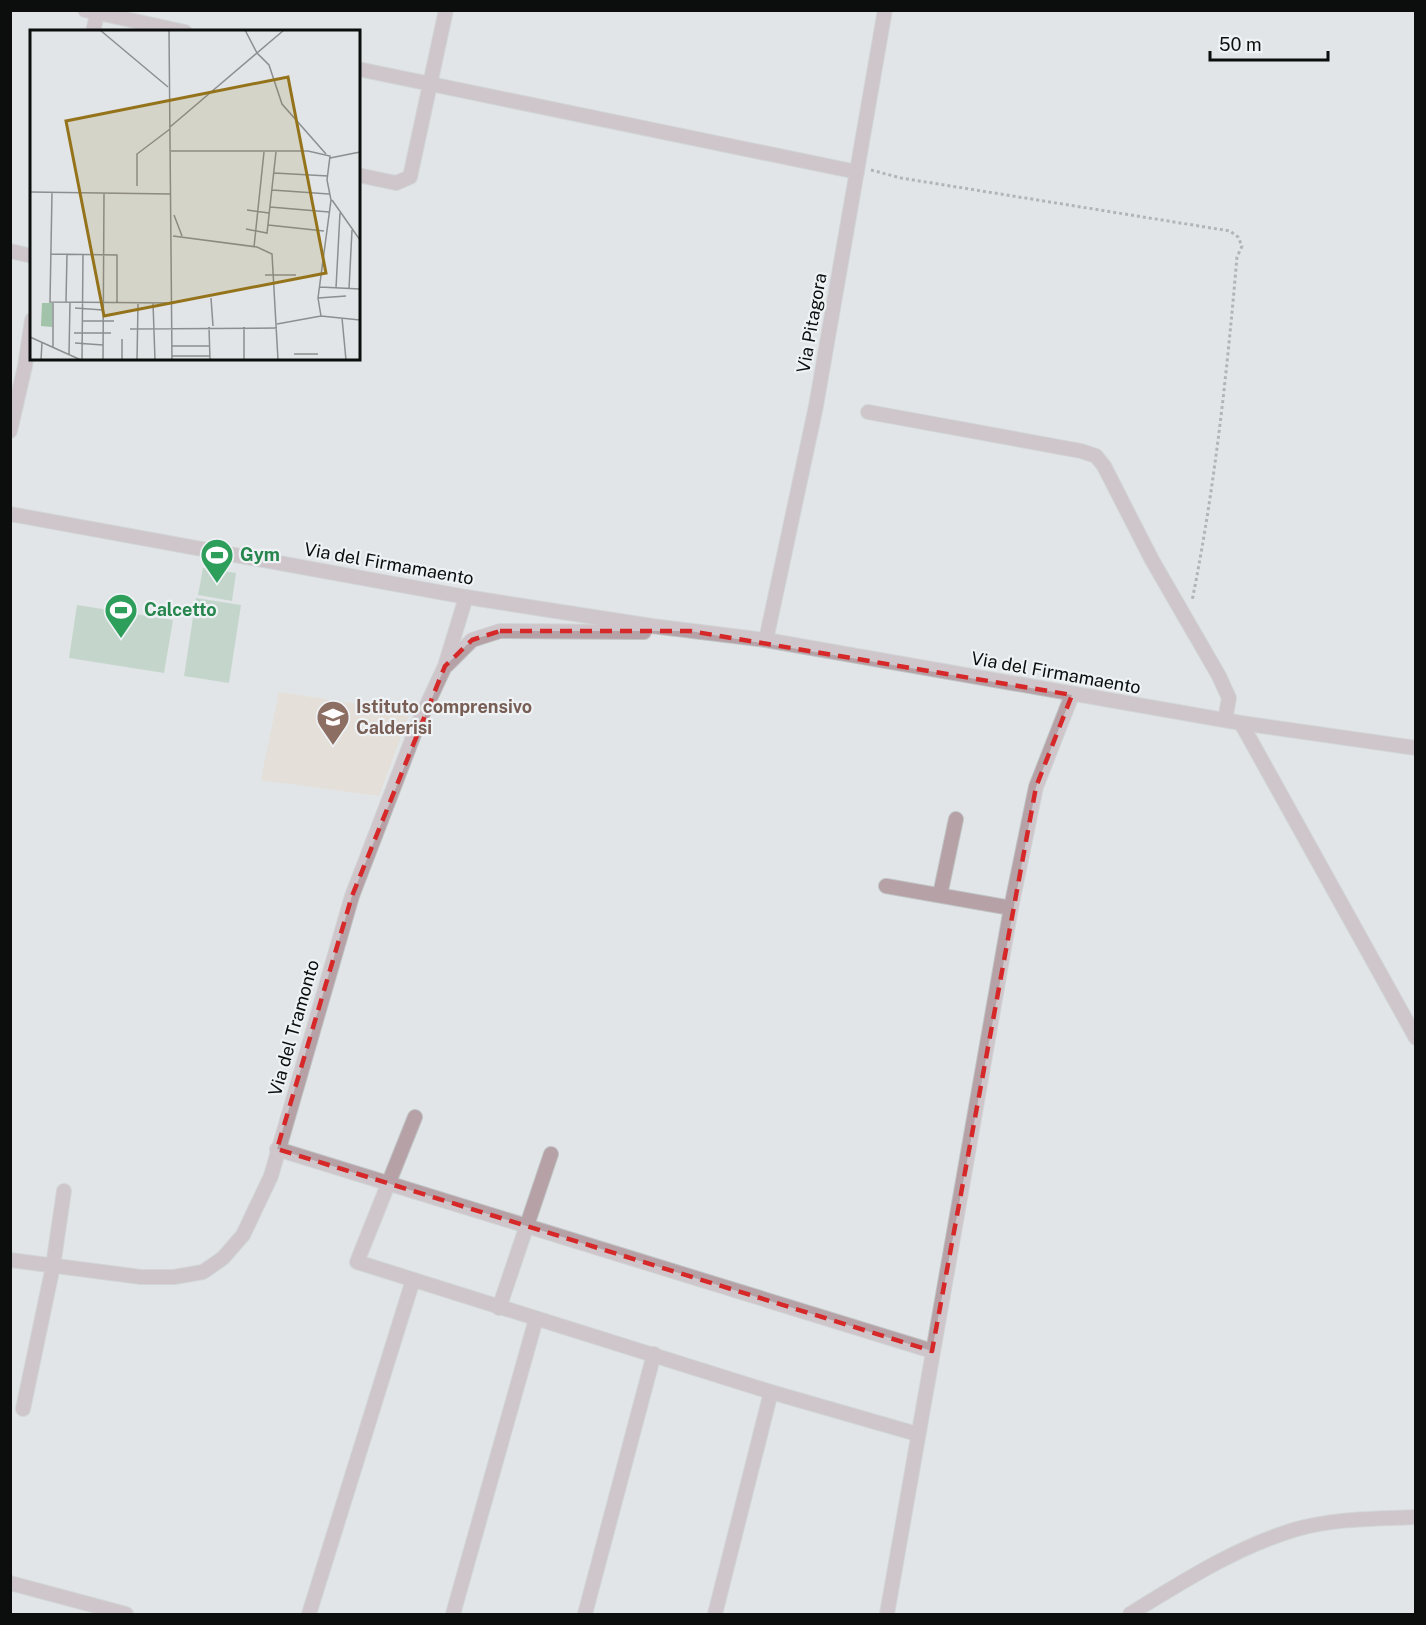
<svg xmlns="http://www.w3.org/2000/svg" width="1426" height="1625" font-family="'Public Sans',sans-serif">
<rect width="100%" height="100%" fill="#e1e5e7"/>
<path fill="#e6d8c5" d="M279,692l131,20 -31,84 -118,-16z"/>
<g fill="#a0c3a9">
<path d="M203,568l33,5 -4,28 -34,-6z"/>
<path d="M196,598l45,7 -12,78 -45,-7z"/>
<path d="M77,605l96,15 -9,53 -95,-15z"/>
</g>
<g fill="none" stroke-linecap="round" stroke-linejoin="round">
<defs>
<g id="street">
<path d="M85,10l100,22"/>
<path d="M93,32l5,-22"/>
<path d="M358,69l499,103"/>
<path d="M358,175l38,8 14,-6 36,-167"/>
<path d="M10,251l22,5"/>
<path d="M868,412l213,39 15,5 8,10 48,94 67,116 10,22 -4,22"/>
<path d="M10,431l15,-65 7,-46"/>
<path d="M10,514l456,83 186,29 114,14 475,83 175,25"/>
<path d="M766,640l50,-234 69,-396"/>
<path d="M447,665l25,-25 28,-9 144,1"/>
<path d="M1241,723l175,315"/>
<path d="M886,886l125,22"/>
<path d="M940,895l16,-76"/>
<path d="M415,1117l-58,145 414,130 146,42"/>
<path d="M277,1149l655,202"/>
<path d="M10,1260l131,17h33l29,-5 20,-14 20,-23 28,-59 81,-280 66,-172 27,-58 21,-69"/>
<path d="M499,1308l52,-154"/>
<path d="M23,1409l30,-143 11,-75"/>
<path d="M10,1583l116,31"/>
<path d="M309,1614l104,-334"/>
<path d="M453,1614l83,-295"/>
<path d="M585,1614l69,-260"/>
<path d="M715,1614l56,-222"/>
<path d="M887,1614l124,-706 25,-121 36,-92"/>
<path d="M1130,1614c52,-32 108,-68 167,-85 39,-11 79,-10 119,-12"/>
</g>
</defs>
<use href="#street" stroke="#bfc3c4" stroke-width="16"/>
<path stroke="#777a7b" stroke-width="3" stroke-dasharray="3 3" stroke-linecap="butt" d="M871,170l30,8 329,53 8,6 4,9 -5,11c-10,115 -22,230 -45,344"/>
<use href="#street" stroke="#b5a1a6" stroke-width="14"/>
</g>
<path d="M0 0H1426V1625H0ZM500,631h190l382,64 -36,92 -104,564 -655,-202 75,-253 93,-230 27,-26z" fill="#e1e5e7" fill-opacity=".55" fill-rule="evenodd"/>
<path fill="none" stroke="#d62828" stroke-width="4.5" stroke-dasharray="12 8" stroke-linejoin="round" d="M500,631h190l382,64 -36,92 -104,564 -655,-202 75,-253 93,-230 27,-26z"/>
<defs>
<symbol id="stadium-pin" viewBox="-11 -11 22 30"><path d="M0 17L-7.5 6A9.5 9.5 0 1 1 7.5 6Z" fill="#2e9e5b" stroke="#eef2f5"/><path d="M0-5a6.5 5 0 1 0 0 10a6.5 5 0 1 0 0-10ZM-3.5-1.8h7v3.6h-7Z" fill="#fff"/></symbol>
<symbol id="school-pin" viewBox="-11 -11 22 30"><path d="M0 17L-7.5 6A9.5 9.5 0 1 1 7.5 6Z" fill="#8d6e63" stroke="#eef2f5"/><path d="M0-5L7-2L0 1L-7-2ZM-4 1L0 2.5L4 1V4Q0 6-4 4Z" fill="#fff"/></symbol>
</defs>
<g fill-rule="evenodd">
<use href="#stadium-pin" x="198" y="536" width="38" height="52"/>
<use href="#stadium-pin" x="102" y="591" width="38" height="52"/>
<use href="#school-pin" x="314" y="698" width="38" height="52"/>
</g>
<g text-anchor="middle" stroke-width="4.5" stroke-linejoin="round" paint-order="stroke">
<g font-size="18" fill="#0c0e0e" stroke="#eef2f5">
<text transform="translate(812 323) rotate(-80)" y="6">Via Pitagora</text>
<text transform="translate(389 564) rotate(10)" y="6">Via del Firmamaento</text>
<text transform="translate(1056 673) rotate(10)" y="6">Via del Firmamaento</text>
<text transform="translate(294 1028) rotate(-74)" y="6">Via del Tramonto</text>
</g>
<g font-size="18" font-weight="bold" fill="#27864d" stroke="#eef2f5" text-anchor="start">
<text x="240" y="561">Gym</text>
<text x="144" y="616">Calcetto</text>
</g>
<g font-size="18" font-weight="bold" fill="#785e54" stroke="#eef2f5" text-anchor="start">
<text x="356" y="713">Istituto comprensivo<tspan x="356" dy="21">Calderisi</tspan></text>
</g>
</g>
<g transform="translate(30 30)">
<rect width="330" height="330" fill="#e1e5e7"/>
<path d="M12,273h10v24l-11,-1z" fill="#a0c3a9"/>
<path fill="none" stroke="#8c8f90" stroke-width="1.5" d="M70,0l68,57M139,0l3,330M215,0l12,23 12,12 13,39 44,50M140,97l114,-97M141,121h137l22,5 -3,24 4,20 -13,98 3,18M300,128l30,-6M244,143l54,3M107,156v-32l33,-25M242,160l57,4M0,162l141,2M22,163l-2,109 124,1M302,170l28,40M240,177l59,5M217,180l22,3M144,185l8,21M238,195l56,6M216,199l21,4 9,-81M143,206l84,11 15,7 6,106M224,217l10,-95M21,224l66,1v48M235,245h31M290,257l40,2M306,258l4,-75M319,259l3,-59M181,268l2,28M288,268l28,-2M36,272l1,-48M123,273l2,57M45,278l28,2M312,288l4,42M52,291h32M247,294l44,-8 39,4M179,297l1,33M100,299l147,-1M44,303h37M0,307l51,23M45,313l28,2M142,316h37M23,317v-45M39,324l1,-52M264,324h24M142,326h38M0,330v-22M11,330l1,-18M52,330l1,-105M73,330l1,-166M92,330v-21M107,330l1,-56M214,330v-33"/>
<path fill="#95731b" fill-opacity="0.15" stroke="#95731b" stroke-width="3" d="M258,47l38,196 -222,43 -38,-195z"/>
<rect width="330" height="330" fill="none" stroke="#0c0e0e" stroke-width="3"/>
</g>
<rect width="1426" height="1625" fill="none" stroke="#0c0e0e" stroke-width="24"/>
<path d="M1210 51v9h118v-9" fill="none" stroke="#0c0e0e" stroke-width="3"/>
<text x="1219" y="51" font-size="18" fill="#0c0e0e" stroke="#eef2f5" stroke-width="4.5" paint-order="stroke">50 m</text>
</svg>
